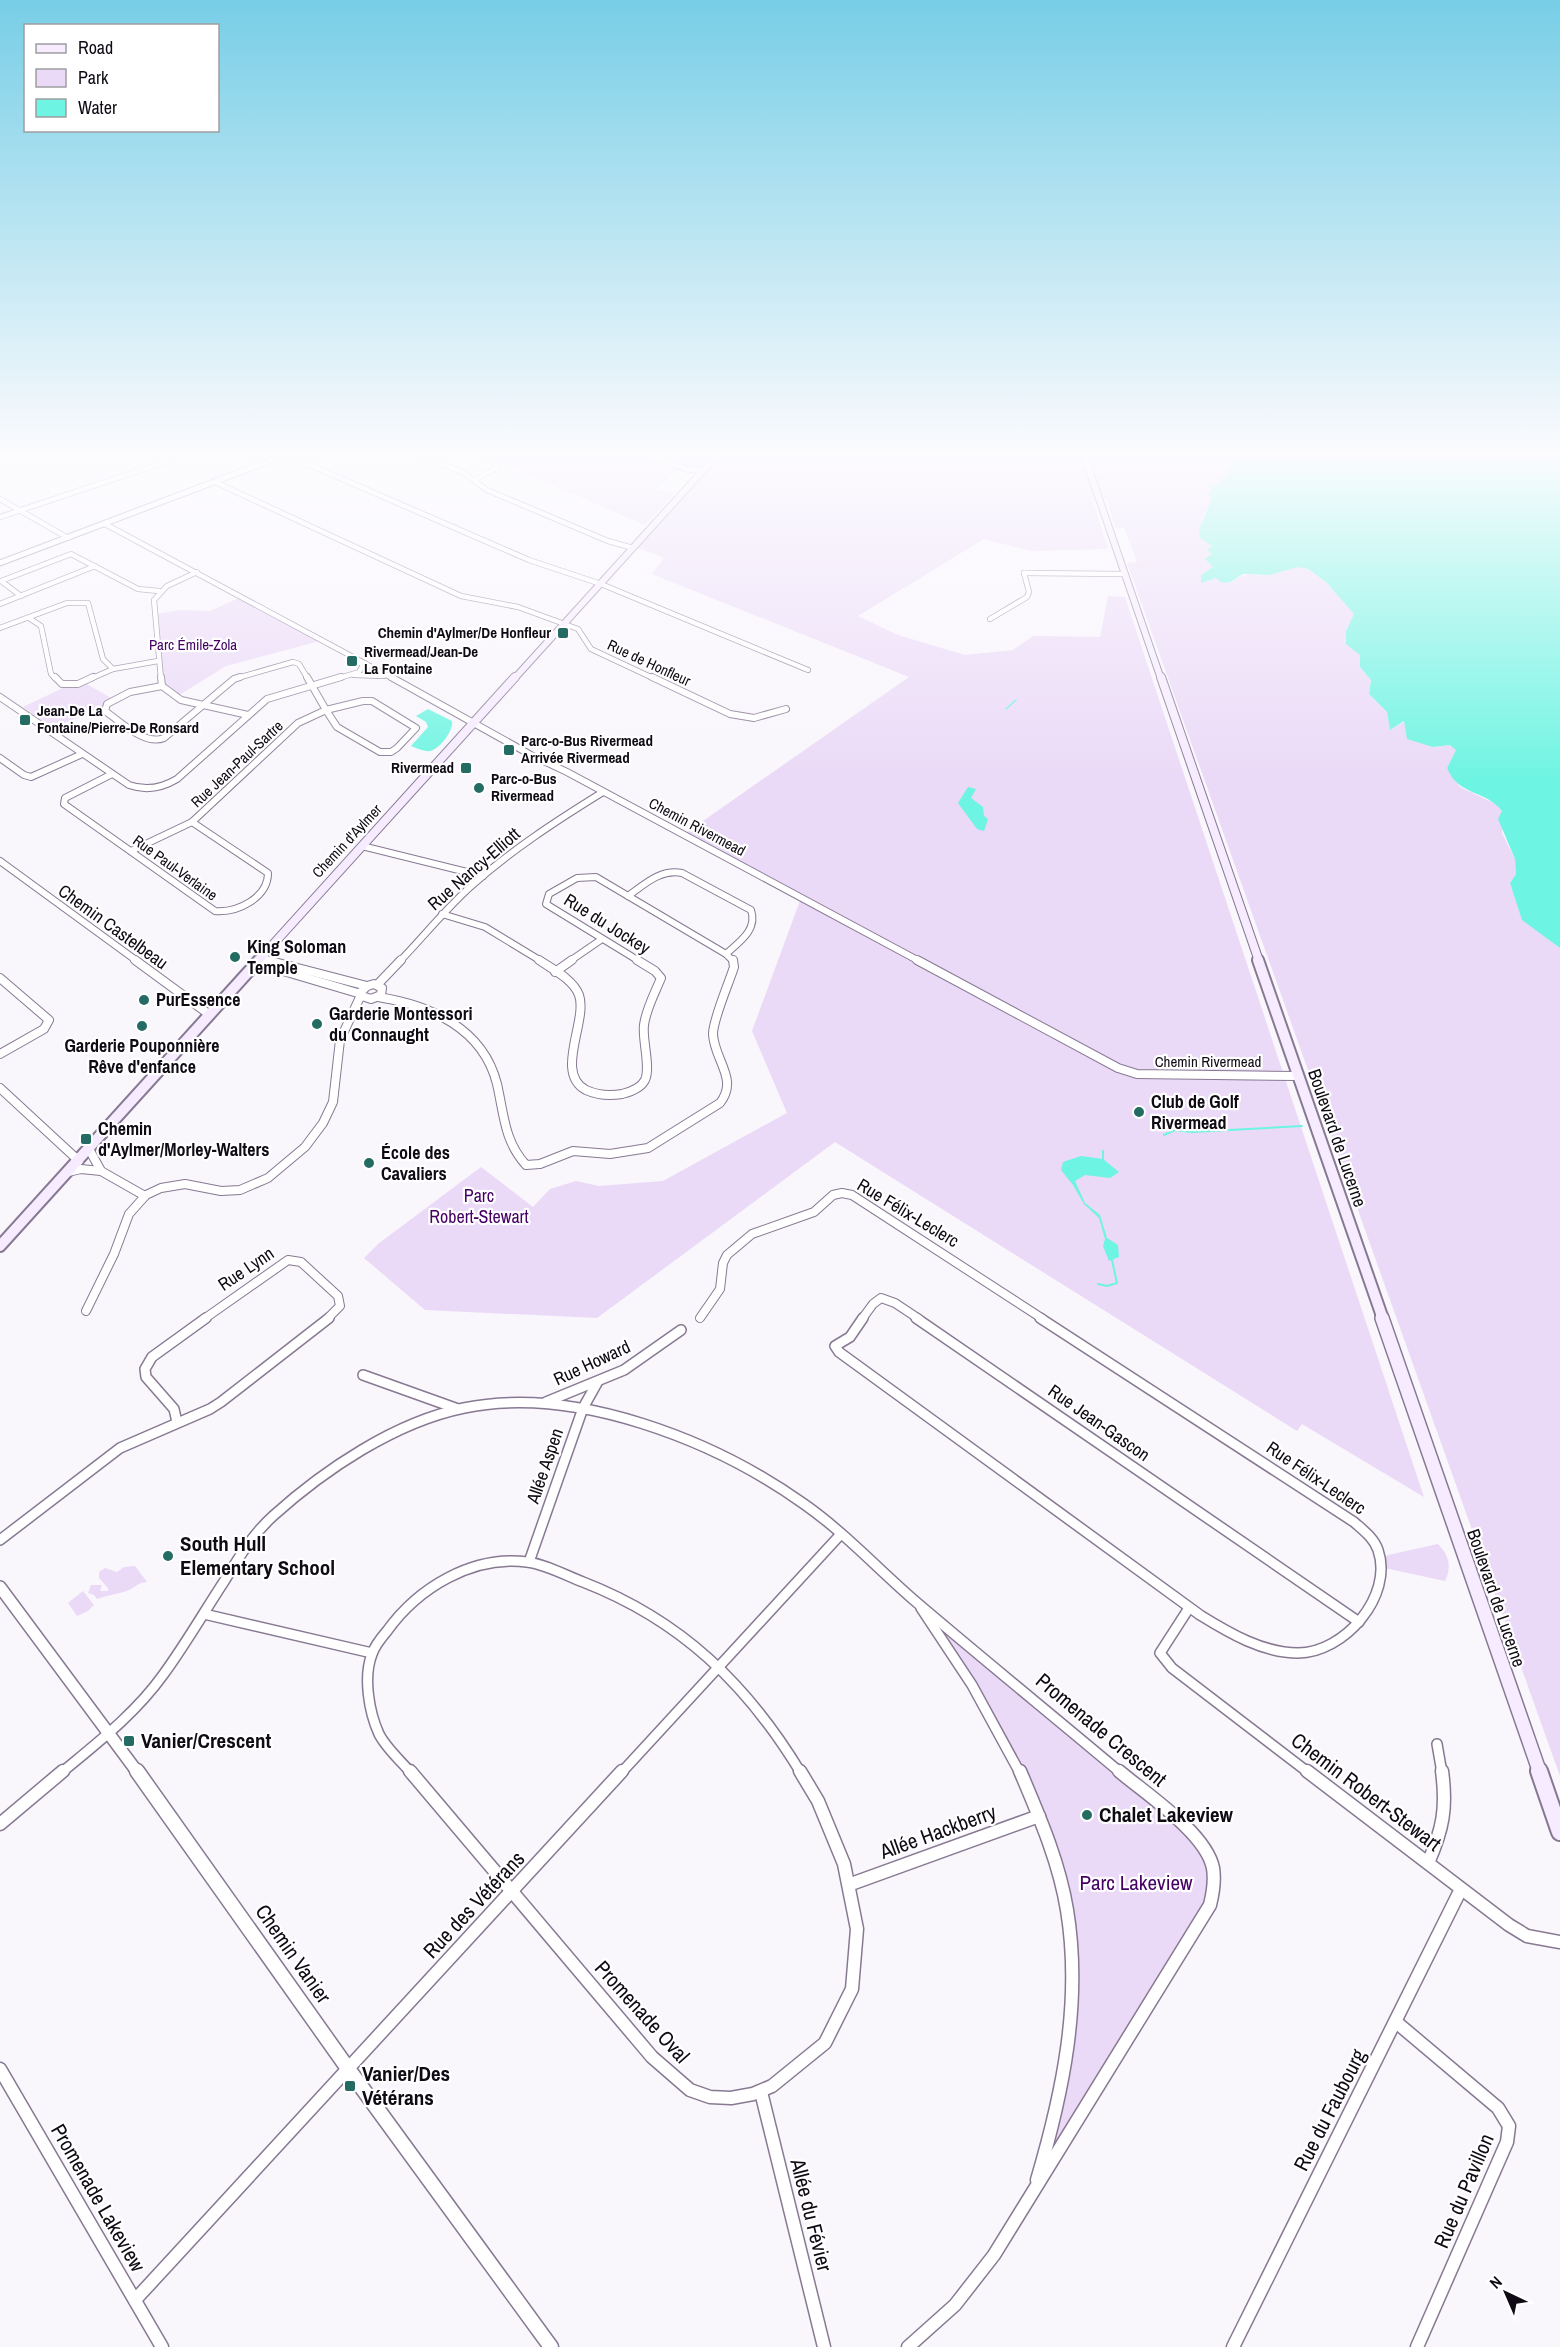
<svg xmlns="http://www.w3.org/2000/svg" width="1560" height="2347" font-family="'Archivo Narrow',sans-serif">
<rect width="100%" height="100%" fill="#f9f6fc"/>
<g fill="#ead9f7">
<path d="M484,455h158l36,14 -22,20 19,4 -30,32z"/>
<path d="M655,455h58l-13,14h-7z"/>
<path d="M722,455h507v17l-16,17 -1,9 -9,20 9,28 -3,18 4,3 -12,15 15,-4 15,5c20,-15 20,-4 39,-9 9,-2 17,-7 27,-7 20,0 45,32 57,47l-8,17 14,24v12l11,13 -2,14 18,18 3,18 15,-9 28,26 17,-2 7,5 -10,18 13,19 36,17 6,7v22l13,26 1,15 -6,9 12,36 38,29v828l-433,-1213 10,-1 -13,-34h-9l-8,-30 -14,3 15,48 -77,2 -47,-12 -126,77 40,19 67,20 48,-5 20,-14 67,1 8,-41 17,1 299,900 -122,-73 -5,7 -462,-289 -238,176 -172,-8 -61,-52 14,-14 103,-77 52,40 17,-18 26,-8 23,5 64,-5 124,-68 -35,-82 49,-133 -118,-63 226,-158 -257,-103 12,-16 -26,-10z"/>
<path d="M243,596l81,44 -98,26 -50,31 -14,-11 -7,-72 26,-4 29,1z"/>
<path d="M85,683l26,15 -10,10 -48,20 -30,-21 44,-21z"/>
<path d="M1438,1544c11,11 14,23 7,37l-65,-14v-6l8,-6z"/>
<path d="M135,1566l12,16c-8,0 -10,4 -18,8 -9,4 -22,5 -32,9l-3,-4 -6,-2 3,-8h11l-2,6h8v-3l-9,-10v-6l6,-4 12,4 7,-5z"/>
<path d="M83,1591l11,14 -6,6 -11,5 -9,-13z"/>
<path d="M913,1599l291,246 10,44 -180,302 26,-100 12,-138 -20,-101 -55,-124z"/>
</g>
<g fill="#6df4e2">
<path d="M1229,455h331v493l-38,-28 -12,-37 6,-9 -1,-15 -17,-40 4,-8c-16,-21 -44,-15 -55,-43l9,-18 -6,-5 -17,2 -26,-8 -3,-18 -14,9 -3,-18 -18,-18 2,-14 -11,-13v-12l-14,-11v-13l8,-17 -28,-32 -18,-13 -10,-2 -29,8 -26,-1 -12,8 -9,1 -6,-5 -15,5v-8l12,-8 -8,-8 7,-5 -5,-5 5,-3 -12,-8 -1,-8 13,-32 -4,-4 4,-5 -3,-3 12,-3v-4l5,-2 4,-10z"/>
<path d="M428,709l24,12c2,9 -12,28 -22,30 -5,1 -14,-3 -19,-5l17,-19 -2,-5 -10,-6z"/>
<path d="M968,787l8,2 -5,9 12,9 1,9 4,3 -4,12 -7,-2 -19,-26z"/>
<path d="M1081,1156l22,3 16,13 -9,6 -25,-3 -10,6 10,22 15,12 7,23 11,7 1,12 -10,4 -6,-15 2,-7 -6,-21 -15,-14 -11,-19 -12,-15 2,-8z"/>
</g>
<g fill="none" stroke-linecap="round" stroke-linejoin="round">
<path stroke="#6df4e2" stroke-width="1.5" d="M1006,709l10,-9"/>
<g stroke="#6df4e2" stroke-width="2">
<path d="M1164,1135l11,-5 17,2 110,-6"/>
<path d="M1103,1151v8"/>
<path d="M1098,1284l9,2 10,-3 -5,-23"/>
</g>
<defs>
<g id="minor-far4">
<path d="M287,455l242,105 72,24 207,86"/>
<path d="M421,455l43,18 23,17 121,51 25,7"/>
<path d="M475,480l23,-13 -2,-4 -16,-7"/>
<path d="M215,482l246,114 57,11 60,22 13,20 64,30"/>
<path d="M0,499l68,39"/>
<path d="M0,517l186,-62"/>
<path d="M105,524l289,155"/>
<path d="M1120,574l-96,-1 101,1"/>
<path d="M21,596l-20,-15 70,-27 67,35 21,2"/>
<path d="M0,604l95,-38"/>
<path d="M29,618l12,8 10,48 5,5"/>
<path d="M990,619l37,-22 2,-5 -5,-19"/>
<path d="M0,628l67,-25h21l15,56 10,10"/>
<path d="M354,675l30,1"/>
<path d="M90,679l23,-10 45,-8"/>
<path d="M161,679l-7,-79 13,-14 30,-14"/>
<path d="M234,679l59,-17 6,2 9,15"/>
<path d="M336,679l23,-7 4,-7 -5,-4"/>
</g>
<g id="minor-far3">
<path d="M55,677l7,7h16l15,-7"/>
<path d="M161,677l1,9 19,14 67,15"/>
<path d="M391,677l140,78 36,17 352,189"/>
<path d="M652,677l78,37 24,4 32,-9"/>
<path d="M162,686l-32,6 -23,12 -2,7c16,11 40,35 59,27l70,-59 6,-2"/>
<path d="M0,697l129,88c17,6 33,3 48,-6l90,-80 74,-22"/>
<path d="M363,701h9l44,27 -19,20 -6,4h-11l-43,-25 -11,-17z"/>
<path d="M0,758l24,17 7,2 51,-23"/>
<path d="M112,774l-47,24 -1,6 151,107c22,2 53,-13 53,-38l-76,-51"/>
<path d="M362,846l121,30"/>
<path d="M131,851l61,-29 106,-99 28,-13 -19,-33"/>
<path d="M0,861l137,100"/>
<path d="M628,896c17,-12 32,-27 54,-23l69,37c7,20 -12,32 -25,44"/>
<path d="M442,914l43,13 56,34"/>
<path d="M258,961h14"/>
<path d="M400,961c23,-24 44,-50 69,-73 41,-37 87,-67 134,-96"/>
<path d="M570,961l32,-22"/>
<path d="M639,961l-93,-57 3,-10 28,-16 19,-1 130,77 7,7"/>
</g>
<g id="minor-far2">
<path d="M135,960l75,55"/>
<path d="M539,960c13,9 34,19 40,35 9,26 -25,78 7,95 11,5 24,6 36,4 8,-2 19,-6 23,-14 6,-13 -3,-40 -1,-55 2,-16 11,-32 17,-47l-6,-7 -18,-11"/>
<path d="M917,960l201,108 19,6 160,2"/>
<path d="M258,961l9,-1 100,26"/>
<path d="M258,961l5,4 98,29"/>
<path d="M555,972l17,-12"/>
<path d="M0,978l49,42 -5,9 -44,25"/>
<path d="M374,984l8,4 -1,7 -10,4 -9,-3 -1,-4 6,-6z"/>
<path d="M377,985l24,-25"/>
<path d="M378,997c52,8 105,31 119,87 7,30 7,57 29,81l14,-1 33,-13 37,3 38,-6 72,-45c19,-24 -6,-43 -7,-69 0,-15 16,-51 21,-67l-1,-7"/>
<path d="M0,1088l79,73"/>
<path d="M89,1149l12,22 44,25"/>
<path d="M68,1172l13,-3 20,2"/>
<path d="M86,1311l28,-57 15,-40 17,-19 15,-7 24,-4 36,7 19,-1 28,-12 37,-31 18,-24 10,-21 7,-62 21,-45"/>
<path d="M700,1318l20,-29 3,-26 4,-8 25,-21 62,-22 19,-17 9,-2 10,2 191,124"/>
<path d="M204,1319l84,-59 13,2 37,34 2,10 -13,13"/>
<path d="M862,1319l11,-15 8,-6 14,5 24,16"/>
</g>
<g id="minor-far1">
<path d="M863,1318l-13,19 -15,9 4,6 361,263c29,18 63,38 98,38 46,0 96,-57 80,-103 -4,-12 -15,-20 -24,-28l-314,-204"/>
<path d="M916,1318l443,304"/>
<path d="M363,1375l95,34"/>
<path d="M546,1402l78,-32 57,-40"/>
<path d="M177,1422l-3,-13 -28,-32 -1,-8 7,-12 54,-39"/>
<path d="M0,1540l120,-92 90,-39 11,-7 108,-84"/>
<path d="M529,1562l54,-154 14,-25"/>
<path d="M921,1608l51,77 48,88"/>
<path d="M1189,1608l-29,45 12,15 137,105"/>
<path d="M204,1614l168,39"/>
<path d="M1437,1744l5,29"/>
<path d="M61,1773c36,-30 74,-59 102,-98 22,-30 41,-63 62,-95 14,-23 28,-46 48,-64 51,-46 122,-94 191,-108 111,-23 250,32 340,96 40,28 74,65 111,97 68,58 137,114 206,172"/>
<path d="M411,1773c-10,-12 -25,-25 -32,-39 -10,-22 -16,-57 -7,-80 3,-9 9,-16 15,-23 31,-43 85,-76 140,-69 18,2 38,13 56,20 98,38 164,102 218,191"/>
<path d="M621,1773l220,-239"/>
</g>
<g id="minor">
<path d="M410,1771l242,286 38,33 20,7 21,1 22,-4 19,-8 53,-43 27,-54 5,-60 -13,-65 -26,-63 -18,-30"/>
<path d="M1020,1771c19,45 39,90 47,139 15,91 -4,182 -30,270"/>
<path d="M1307,1771l202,154 18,11 33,6"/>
<path d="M0,1824l63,-53"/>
<path d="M1428,1863c15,-34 19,-55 14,-92"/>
<path d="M851,1884l188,-68"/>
<path d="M1396,2022l102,86 11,18 -2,16 -90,205"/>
<path d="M0,2069l162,278"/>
<path d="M761,2092l63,255"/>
<path d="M135,2300l487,-529"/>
<path d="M908,2347l47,-42 39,-50 216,-350c3,-12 5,-25 3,-37 -7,-35 -67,-74 -94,-97"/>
<path d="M1233,2347l228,-458"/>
</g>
<g id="tertiary-far2">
<path d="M649,455l37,14 16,2"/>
<path d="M0,563l285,-108"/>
</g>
<path id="tertiary-far1" d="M0,1587l138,186"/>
<path id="tertiary" d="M137,1771l212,299 202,277"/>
<g id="secondary-far4">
<path d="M1084,455l77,224"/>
<path d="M514,679l203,-224"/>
</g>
<g id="secondary-far3">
<path d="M1161,677l98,284"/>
<path d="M258,961l257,-284"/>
</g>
<g id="secondary-far2">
<path d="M1258,960l125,359"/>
<path d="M0,1246l259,-286"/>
</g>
<path id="secondary-far1" d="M1382,1318l158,455"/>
<path id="secondary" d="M1539,1771l21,61"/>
</defs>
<use href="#minor-far4" stroke="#877992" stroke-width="6"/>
<use href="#minor-far3" stroke="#877992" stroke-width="8"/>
<use href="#minor-far2" stroke="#877992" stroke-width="10"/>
<use href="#minor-far1" stroke="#877992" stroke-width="12"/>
<use href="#minor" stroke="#877992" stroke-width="15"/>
<use href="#tertiary-far2" stroke="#877992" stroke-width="7"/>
<use href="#tertiary-far1" stroke="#877992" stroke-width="14"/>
<use href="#tertiary" stroke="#877992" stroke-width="17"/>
<use href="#secondary-far4" stroke="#877992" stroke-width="8"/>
<use href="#secondary-far3" stroke="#877992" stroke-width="10"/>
<use href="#secondary-far2" stroke="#877992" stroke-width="14"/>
<use href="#secondary-far1" stroke="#877992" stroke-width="16"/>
<use href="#secondary" stroke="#877992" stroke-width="20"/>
<use href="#minor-far4" stroke="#fff" stroke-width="4.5"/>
<use href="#minor-far3" stroke="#fff" stroke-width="6"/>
<use href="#minor-far2" stroke="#fff" stroke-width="8"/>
<use href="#minor-far1" stroke="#fff" stroke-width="9"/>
<use href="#minor" stroke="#fff" stroke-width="12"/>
<use href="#tertiary-far2" stroke="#fff" stroke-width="5"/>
<use href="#tertiary-far1" stroke="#fff" stroke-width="11"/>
<use href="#tertiary" stroke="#fff" stroke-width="14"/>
<use href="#secondary-far4" stroke="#f6ebff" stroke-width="6"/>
<use href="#secondary-far3" stroke="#f6ebff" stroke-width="8"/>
<use href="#secondary-far2" stroke="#f6ebff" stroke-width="10"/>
<use href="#secondary-far1" stroke="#f6ebff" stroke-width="13"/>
<use href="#secondary" stroke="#f6ebff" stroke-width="16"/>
</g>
<linearGradient id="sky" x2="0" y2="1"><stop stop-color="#77cee6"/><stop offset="0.58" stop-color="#fcfbfe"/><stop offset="1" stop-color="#fcfbfe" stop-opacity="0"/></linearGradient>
<rect width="1560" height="784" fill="url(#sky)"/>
<g fill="#246c63" stroke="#fff" stroke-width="2">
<rect x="557" y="627" width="12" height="12" rx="3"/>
<rect x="346" y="655" width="12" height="12" rx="3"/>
<rect x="19" y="714" width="12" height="12" rx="3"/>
<rect x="503" y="744" width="12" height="12" rx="3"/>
<rect x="460" y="762" width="12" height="12" rx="3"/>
<circle cx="479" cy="788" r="6"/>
<circle cx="235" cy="957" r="6"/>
<circle cx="144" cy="1000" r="6"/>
<circle cx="317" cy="1024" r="6"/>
<circle cx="142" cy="1026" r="6"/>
<circle cx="1139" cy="1112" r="6"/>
<rect x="80" y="1133" width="12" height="12" rx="3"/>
<circle cx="369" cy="1163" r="6"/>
<circle cx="168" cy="1556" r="6"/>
<rect x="123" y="1735" width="12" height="12" rx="3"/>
<circle cx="1087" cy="1815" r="6"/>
<rect x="344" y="2080" width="12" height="12" rx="3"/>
</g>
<g text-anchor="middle" stroke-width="4.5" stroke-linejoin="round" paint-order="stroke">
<g font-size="15" font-weight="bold" fill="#0f0a13" stroke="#fff" text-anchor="start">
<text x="551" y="638" text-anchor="end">Chemin d'Aylmer/De Honfleur</text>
<text x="364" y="657">Rivermead/Jean-De<tspan x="364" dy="17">La Fontaine</tspan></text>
<text x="37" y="716">Jean-De La<tspan x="37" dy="17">Fontaine/Pierre-De Ronsard</tspan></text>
<text x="521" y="746">Parc-o-Bus Rivermead<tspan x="521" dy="17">Arrivée Rivermead</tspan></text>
<text x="454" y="773" text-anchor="end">Rivermead</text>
<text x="491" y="784">Parc-o-Bus<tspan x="491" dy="17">Rivermead</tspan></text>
</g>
<g font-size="15" fill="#450164" stroke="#fff">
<text x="193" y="650">Parc Émile-Zola</text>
</g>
<g font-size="15" fill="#0f0a13" stroke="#fff">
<text transform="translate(649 663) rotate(25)" y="5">Rue de Honfleur</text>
<text transform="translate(237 764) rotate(-43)" y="5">Rue Jean-Paul-Sartre</text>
<text transform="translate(697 827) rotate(28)" y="5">Chemin Rivermead</text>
<text transform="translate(347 841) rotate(-47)" y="5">Chemin d'Aylmer</text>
<text transform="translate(175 868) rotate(36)" y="5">Rue Paul-Verlaine</text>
<text x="1208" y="1067">Chemin Rivermead</text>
</g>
<g font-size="18" fill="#0f0a13" stroke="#fff">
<text transform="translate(474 869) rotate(-41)" y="6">Rue Nancy-Elliott</text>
<text transform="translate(607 924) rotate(32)" y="6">Rue du Jockey</text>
<text transform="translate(113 927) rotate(36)" y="6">Chemin Castelbeau</text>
<text transform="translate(1337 1138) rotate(71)" y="6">Boulevard de Lucerne</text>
<text transform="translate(908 1213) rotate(31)" y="6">Rue Félix-Leclerc</text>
<text transform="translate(246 1269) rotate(-34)" y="6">Rue Lynn</text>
<text transform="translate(592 1363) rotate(-25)" y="6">Rue Howard</text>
<text transform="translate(1099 1423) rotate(35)" y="6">Rue Jean-Gascon</text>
<text transform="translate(545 1466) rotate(-71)" y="6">Allée Aspen</text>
<text transform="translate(1316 1478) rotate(34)" y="6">Rue Félix-Leclerc</text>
<text transform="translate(1496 1598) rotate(71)" y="6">Boulevard de Lucerne</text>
</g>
<g font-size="18" font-weight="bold" fill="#0f0a13" stroke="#fff" text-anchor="start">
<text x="247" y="953">King Soloman<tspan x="247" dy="21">Temple</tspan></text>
<text x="156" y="1006">PurEssence</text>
<text x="329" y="1020">Garderie Montessori<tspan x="329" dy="21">du Connaught</tspan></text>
<text x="142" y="1052" text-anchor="middle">Garderie Pouponnière<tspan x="142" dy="21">Rêve d'enfance</tspan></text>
<text x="1151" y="1108">Club de Golf<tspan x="1151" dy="21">Rivermead</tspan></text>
<text x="98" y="1135">Chemin<tspan x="98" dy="21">d'Aylmer/Morley-Walters</tspan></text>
<text x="381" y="1159">École des<tspan x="381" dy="21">Cavaliers</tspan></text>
</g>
<g font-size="18" fill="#450164" stroke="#fff">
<text x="479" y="1202">Parc<tspan x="479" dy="21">Robert-Stewart</tspan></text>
</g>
<g font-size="21" font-weight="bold" fill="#0f0a13" stroke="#fff" text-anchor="start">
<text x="180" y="1551">South Hull<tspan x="180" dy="24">Elementary School</tspan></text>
<text x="141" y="1748">Vanier/Crescent</text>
<text x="1099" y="1822">Chalet Lakeview</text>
<text x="362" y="2081">Vanier/Des<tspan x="362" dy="24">Vétérans</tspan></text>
</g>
<g font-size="21" fill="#0f0a13" stroke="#fff">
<text transform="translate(1101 1730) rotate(40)" y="7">Promenade Crescent</text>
<text transform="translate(1366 1792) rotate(37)" y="7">Chemin Robert-Stewart</text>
<text transform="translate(938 1832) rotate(-20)" y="7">Allée Hackberry</text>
<text transform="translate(474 1905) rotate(-47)" y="7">Rue des Vétérans</text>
<text transform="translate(293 1954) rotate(55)" y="7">Chemin Vanier</text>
<text transform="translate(642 2012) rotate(48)" y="7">Promenade Oval</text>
<text transform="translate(1330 2110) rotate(-63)" y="7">Rue du Faubourg</text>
<text transform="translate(1464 2191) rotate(-67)" y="7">Rue du Pavillon</text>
<text transform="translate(98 2198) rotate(60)" y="7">Promenade Lakeview</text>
<text transform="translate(811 2215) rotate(76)" y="7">Allée du Févier</text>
</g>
<g font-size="21" fill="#450164" stroke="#fff">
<text x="1136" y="1890">Parc Lakeview</text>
</g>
</g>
<rect x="24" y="24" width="195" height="108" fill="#ffffff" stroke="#9f9da1" stroke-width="1.5"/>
<rect x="36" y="44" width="30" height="9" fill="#f6ebff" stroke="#9f9da1" stroke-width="1.5"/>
<text x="78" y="54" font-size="18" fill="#0f0a13">Road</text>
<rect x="36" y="69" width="30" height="18" fill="#ead9f7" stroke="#9f9da1" stroke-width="1.5"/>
<text x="78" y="84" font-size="18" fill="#0f0a13">Park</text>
<rect x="36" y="99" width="30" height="18" fill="#6df4e2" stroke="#9f9da1" stroke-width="1.5"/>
<text x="78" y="114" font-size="18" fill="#0f0a13">Water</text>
<g transform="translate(1506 2293) rotate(316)" stroke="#ffffff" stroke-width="4.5" paint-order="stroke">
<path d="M0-4.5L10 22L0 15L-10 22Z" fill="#0f0a13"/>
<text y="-9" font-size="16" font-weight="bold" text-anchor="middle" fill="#0f0a13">N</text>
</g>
</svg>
